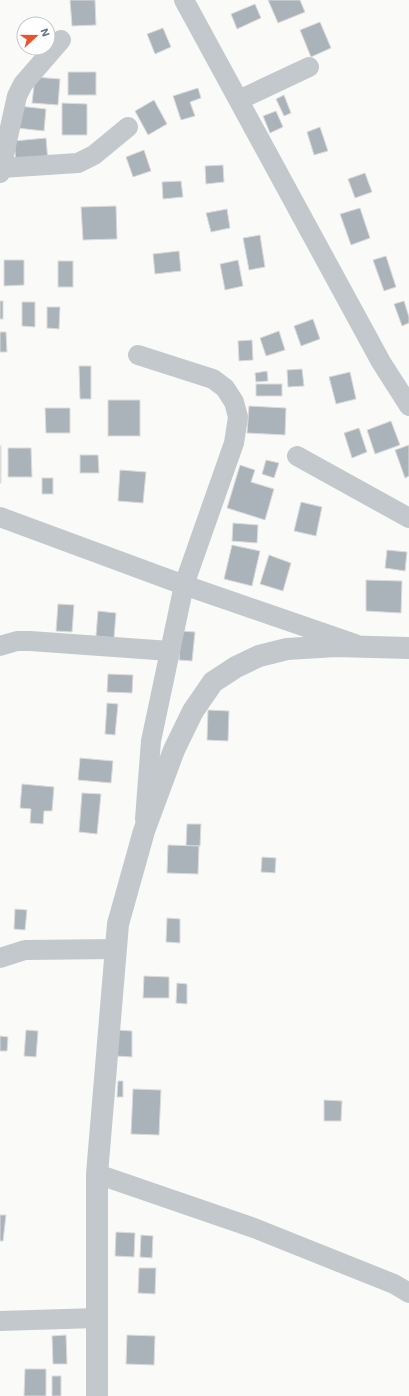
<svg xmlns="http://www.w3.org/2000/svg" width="409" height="1396" font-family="'Work Sans',sans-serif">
<rect width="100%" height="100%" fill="#fafaf8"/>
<g fill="#aab3b9" stroke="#dcdcda">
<path d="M70,0h25l1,25 -24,1z"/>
<path d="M268,0h32l5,12 -27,11z"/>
<path d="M255,4l6,14 -24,11 -6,-15z"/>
<path d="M320,22l11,26 -20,9 -11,-27z"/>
<path d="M163,28l8,19 -16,7 -8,-20z"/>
<rect x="68" y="72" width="28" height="23"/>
<path d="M35,77l25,2 -2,26 -26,-2z"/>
<path d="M198,88l3,10 -11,4 5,14 -14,4 -8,-24z"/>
<path d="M284,95l7,18 -7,3 -8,-17z"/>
<path d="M154,100l13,24 -19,11 -13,-24z"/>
<path d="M62,103l25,1v31h-25z"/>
<path d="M19,106l27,3 -2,22 -27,-3z"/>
<path d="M276,111l7,16 -13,6 -7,-17z"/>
<path d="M320,127l8,24 -14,4 -7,-23z"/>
<path d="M46,138l2,23 -32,2 -2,-22z"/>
<path d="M144,150l7,21 -18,6 -7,-20z"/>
<path d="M223,165l1,17 -18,2 -1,-18z"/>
<path d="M365,173l7,19 -17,6 -7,-19z"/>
<path d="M181,181l2,16 -20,2 -1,-17z"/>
<path d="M116,206l1,33 -34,1 -2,-33z"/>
<path d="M360,208l10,30 -19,7 -11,-31z"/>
<path d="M227,209l3,19 -19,4 -5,-19z"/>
<path d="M260,235l5,32 -16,3 -6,-32z"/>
<path d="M179,251l2,20 -26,3 -2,-20z"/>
<path d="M386,256l10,31 -12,4 -11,-31z"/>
<path d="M4,260h20v25l-20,1z"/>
<path d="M238,260l5,26 -18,4 -5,-26z"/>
<rect x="58" y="261" width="15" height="26"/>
<rect x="0" y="301" width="3" height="18"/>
<path d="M404,301l5,16v6l-7,3 -8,-22z"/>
<path d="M22,302h13v25l-13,-1z"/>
<path d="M47,307h13l-1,22 -12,-1z"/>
<path d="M313,319l7,20 -19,7 -7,-20z"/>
<path d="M279,331l6,19 -19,6 -6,-18z"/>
<path d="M0,332h6l1,20h-7z"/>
<path d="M252,340l1,20 -14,1 -1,-20z"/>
<path d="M79,366h12v33h-11z"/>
<path d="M302,369l2,17 -16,1 -1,-17z"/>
<path d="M267,371l1,10 -12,1 -1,-9z"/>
<path d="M350,372l6,27 -20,5 -7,-27z"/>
<rect x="256" y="384" width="26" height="12"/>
<rect x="108" y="400" width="32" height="36"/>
<path d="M249,406l37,2 -1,27 -38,-2z"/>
<path d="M45,408h25v25h-24z"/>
<path d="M391,421l9,24 -25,9 -8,-24z"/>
<path d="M359,428l8,24 -15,6 -8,-25z"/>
<path d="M409,445v31l-4,2 -10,-28z"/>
<rect x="0" y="446" width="1" height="37"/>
<path d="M8,448h23l1,29h-24z"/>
<path d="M80,455h18l1,18h-19z"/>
<path d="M266,460l13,3 -5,15 -12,-4z"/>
<path d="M240,465l15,5 -4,12 23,7 -9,31 -38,-12z"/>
<path d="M120,470l26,2 -3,31 -25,-2z"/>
<rect x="42" y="478" width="11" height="16"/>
<path d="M301,502l21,5 -6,29 -22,-5z"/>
<path d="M233,523l25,2 -1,18 -25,-2z"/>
<path d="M232,545l28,6 -8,35 -28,-7z"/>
<path d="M387,550l20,2 -2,19 -20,-3z"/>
<path d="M269,555l22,8 -8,28 -23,-7z"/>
<path d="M366,580l36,1 -1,32 -35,-2z"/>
<path d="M58,604l16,1 -2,27 -16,-1z"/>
<path d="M98,611l18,2 -2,25 -18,-2z"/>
<path d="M181,631l14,1 -3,29 -13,-1z"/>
<path d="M108,674l25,1 -1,18 -25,-1z"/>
<path d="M107,703l11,1 -3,31 -10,-1z"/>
<path d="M208,710l21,1 -1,30 -21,-1z"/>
<path d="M80,758l33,3 -2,22 -33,-3z"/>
<path d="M22,784l32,3 -2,24h-8l-1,13 -13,-1 1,-14 -11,-1z"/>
<path d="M82,793l19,1 -4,40 -18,-2z"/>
<path d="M187,824h14l-1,22h-14z"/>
<path d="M168,845l31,1 -1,28 -31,-1z"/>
<path d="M262,857l14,1 -1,15 -14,-1z"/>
<path d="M15,909l12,1 -2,20 -11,-1z"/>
<path d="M167,918l13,1v24l-14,-1z"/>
<path d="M144,976l25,1v21h-26z"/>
<path d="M177,983l10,1v20l-11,-1z"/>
<path d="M26,1030l12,1 -2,26 -12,-1z"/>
<path d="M117,1030l15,1v26l-16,-1z"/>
<path d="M0,1036l8,1 -1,14h-7z"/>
<path d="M118,1081h5v16h-6z"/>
<path d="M133,1089l28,1 -2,45 -28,-1z"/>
<path d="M324,1100l18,1 -1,20h-17z"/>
<path d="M0,1215h6l-3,26h-3z"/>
<path d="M116,1232l19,1 -1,24 -19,-1z"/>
<path d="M141,1235l12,1 -1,22 -12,-1z"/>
<path d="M139,1268h17l-1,26 -17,-1z"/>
<path d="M66,1335l1,29h-14l-1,-28z"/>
<path d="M127,1335l28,1 -1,29 -28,-1z"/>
<path d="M25,1369h21v27h-22z"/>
<rect x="52" y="1376" width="9" height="20"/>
</g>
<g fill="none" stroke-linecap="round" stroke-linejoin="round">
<g stroke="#c3c8cc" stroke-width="20">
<path d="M184,0l197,362 28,44"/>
<path d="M239,100l70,-33"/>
<path d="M1,168l77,-5 16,-8 34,-28"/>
<path d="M0,173l17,-77 6,-12 38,-44"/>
<path d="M138,355l75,24 12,9 9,14 4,15 -4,26 -50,142 -33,156 -6,78"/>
<path d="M297,456l112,62"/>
<path d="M0,517l184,68 171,59"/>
<path d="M0,646l17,-5h13l140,10"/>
<path d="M0,958l25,-8 91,-1"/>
<path d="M97,1174l157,54 140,56 15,9"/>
<path d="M0,1321l97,-3"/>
</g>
<path stroke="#c3c8cc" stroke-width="22" d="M97,1396v-222l21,-250 26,-93 30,-81 19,-39 20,-29 23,-15 23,-11 28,-7 49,-3 73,2"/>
</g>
<g transform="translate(36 36) rotate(69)"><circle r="19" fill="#ffffff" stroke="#c1c8cd"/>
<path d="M0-3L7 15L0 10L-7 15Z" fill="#e4572e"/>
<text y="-6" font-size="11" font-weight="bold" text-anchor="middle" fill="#657683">N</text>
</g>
</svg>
